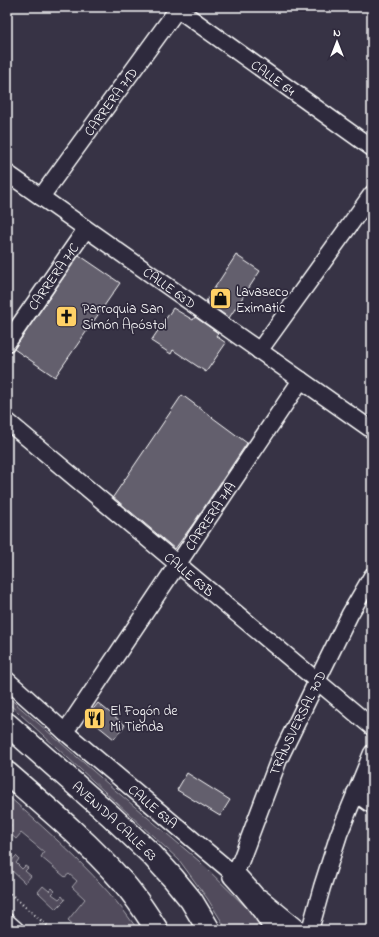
<svg xmlns="http://www.w3.org/2000/svg" width="379" height="937" font-family="'Indie Flower',sans-serif">
<rect width="100%" height="100%" fill="#373345"/>
<filter id="ink" filterUnits="userSpaceOnUse"><feTurbulence type="fractalNoise" baseFrequency=".025" numOctaves="2"/><feDisplacementMap in="SourceGraphic" scale="8" xChannelSelector="R" yChannelSelector="G"/><feConvolveMatrix kernelMatrix="1 2 1 2 8 2 1 2 1" color-interpolation-filters="sRGB"/></filter>
<g filter="url(#ink)">
<g fill="#514c5c" stroke="#a8a6ae">
<path d="M7,696l108,94 84,71 56,55 10,14h-38l-20,-32 -28,-38 -172,-158z"/>
<path d="M7,795c47,42 95,83 131,135h-59l-11,-10 17,-21 -13,-12 5,-6 -8,-7 -4,3 -24,-20 3,-5 -23,-19 -5,6 -9,-8 4,-6 -4,-3z"/>
<path d="M16,856l3,3 -3,4 6,6 3,-3 3,2 -3,3 6,5 -6,7 -18,-17z"/>
<path d="M43,886l6,5 3,-3 3,3 -3,3 7,5 3,-3 3,4 -9,9 -18,-17z"/>
</g>
<g fill="#635f6d" stroke="#fff">
<path d="M79,255l41,28 -65,94 -41,-28z"/>
<path d="M236,255l24,16 -31,47 -23,-17z"/>
<path d="M173,308l20,12 2,-3 23,16 -2,3 10,7 -20,29 -33,-22 -2,4 -20,-13z"/>
<path d="M182,395l65,48 -54,81 -18,25 -62,-52z"/>
<path d="M98,703l27,22 -11,14 -27,-22z"/>
<path d="M187,773l43,27 -10,16 -43,-26z"/>
</g>
<g fill="none" stroke-linecap="round" stroke-linejoin="round">
<defs>
<g id="street">
<path id="s1" d="M175,7l197,141"/>
<path id="s2" d="M7,173l365,257"/>
<path id="s3" d="M41,197l138,-190"/>
<path id="s4" d="M7,343l79,-114"/>
<path d="M259,351l113,-157"/>
<path id="s5" d="M7,421l365,306"/>
<path id="s6" d="M7,680l58,52 177,149"/>
<path id="s7" d="M65,732l236,-352"/>
<path d="M355,793l17,12"/>
<path id="s8" d="M234,875l7,-15 38,-101 38,-78 33,-67 22,-38"/>
<path d="M261,898l39,32"/>
<path d="M7,922l9,8"/>
<path d="M310,930l12,-43 17,-53 33,-81"/>
</g>
<g id="secondary">
<path id="s9" d="M7,724l104,92 41,39 21,23 18,22 18,30"/>
<path d="M7,773c39,34 80,68 114,107 14,15 25,33 36,50"/>
<path d="M234,875c16,17 31,34 42,55"/>
</g>
</defs>
<use href="#street" stroke="#fff" stroke-width="19"/>
<use href="#secondary" stroke="#fff" stroke-width="25"/>
<path stroke="#fff" stroke-width="2.5" stroke-dasharray="1 3" stroke-linecap="butt" d="M7,891l45,39"/>
<use href="#street" stroke="#2f2a3d" stroke-width="16"/>
<use href="#secondary" stroke="#2f2a3d" stroke-width="22"/>
</g>
</g>
<defs>
<symbol id="shop-square" viewBox="-11 -11 22 22"><rect x="-9" y="-9" width="18" height="18" rx="4" fill="#ffd166" stroke="#2f2a3d"/><path d="M-5-2.5h2.3a2.7 3.5 0 0 1 5.4 0H5L5.5 6h-11ZM-1.5-2.5h3a1.5 2.3 0 0 0-3 0Z" fill="#111"/></symbol>
<symbol id="church-square" viewBox="-11 -11 22 22"><rect x="-9" y="-9" width="18" height="18" rx="4" fill="#ffd166" stroke="#2f2a3d"/><path d="M-1.2-6h2.4v3.5h3.3v2.4h-3.3V6h-2.4V-.1h-3.3v-2.4h3.3Z" fill="#111"/></symbol>
<symbol id="restaurant-square" viewBox="-11 -11 22 22"><rect x="-9" y="-9" width="18" height="18" rx="4" fill="#ffd166" stroke="#2f2a3d"/><path d="M-5-6h1v4h1v-4h1v4h1v-4h1v5L-1.5 .5V6h-2V.5L-5-1ZM5-6V6H3V1.5H1.5Q1.5-4 5-6Z" fill="#111"/></symbol>
</defs>
<g fill-rule="evenodd">
<use href="#shop-square" x="208" y="286" width="25" height="25"/>
<use href="#church-square" x="54" y="304" width="25" height="25"/>
<use href="#restaurant-square" x="82" y="706" width="25" height="25"/>
</g>
<g text-anchor="middle" stroke-width="3.5" stroke-linejoin="round" paint-order="stroke">
<g font-size="14" fill="#fff" stroke="#2f2a3d">
<text dy="5" stroke="none"><textPath href="#s1" startOffset="121">CALLE 64</textPath></text>
<text dy="5" stroke="none"><textPath href="#s3" startOffset="118">CARRERA 71D</textPath></text>
<text dy="5" stroke="none"><textPath href="#s4" startOffset="81">CARRERA 71C</textPath></text>
<text dy="5" stroke="none"><textPath href="#s2" startOffset="199">CALLE 63D</textPath></text>
<text dy="5" stroke="none"><textPath href="#s7" startOffset="260">CARRERA 71A</textPath></text>
<text dy="5" stroke="none"><textPath href="#s5" startOffset="238">CALLE 63B</textPath></text>
<text dy="5" stroke="none"><textPath href="#s8" startOffset="165">TRANSVERSAL 70D</textPath></text>
<text dy="5" stroke="none"><textPath href="#s6" startOffset="193">CALLE 63A</textPath></text>
<text dy="5" stroke="none"><textPath href="#s9" startOffset="145">AVENIDA CALLE 63</textPath></text>
</g>
<g font-size="14" fill="#fff" stroke="#2f2a3d" text-anchor="start">
<text x="236" y="296">Lavaseco<tspan x="236" dy="16">Eximatic</tspan></text>
<text x="82" y="313">Parroquia San<tspan x="82" dy="16">Simón Apóstol</tspan></text>
<text x="110" y="715">El Fogón de<tspan x="110" dy="16">Mi Tienda</tspan></text>
</g>
</g>
<rect width="379" height="937" fill="none" stroke="#2f2a3d" stroke-width="24"/>
<rect x="12" y="12" width="355" height="913" fill="none" stroke="#fff" stroke-width="1.5" filter="url(#ink)"/>
<g transform="translate(337 42)" stroke="#2f2a3d" stroke-width="3" paint-order="stroke">
<path d="M0-3L7 15L0 10L-7 15Z" fill="#ffffff"/>
<text y="-6" font-size="11" font-weight="bold" text-anchor="middle" fill="#ffffff">N</text>
</g>
</svg>
